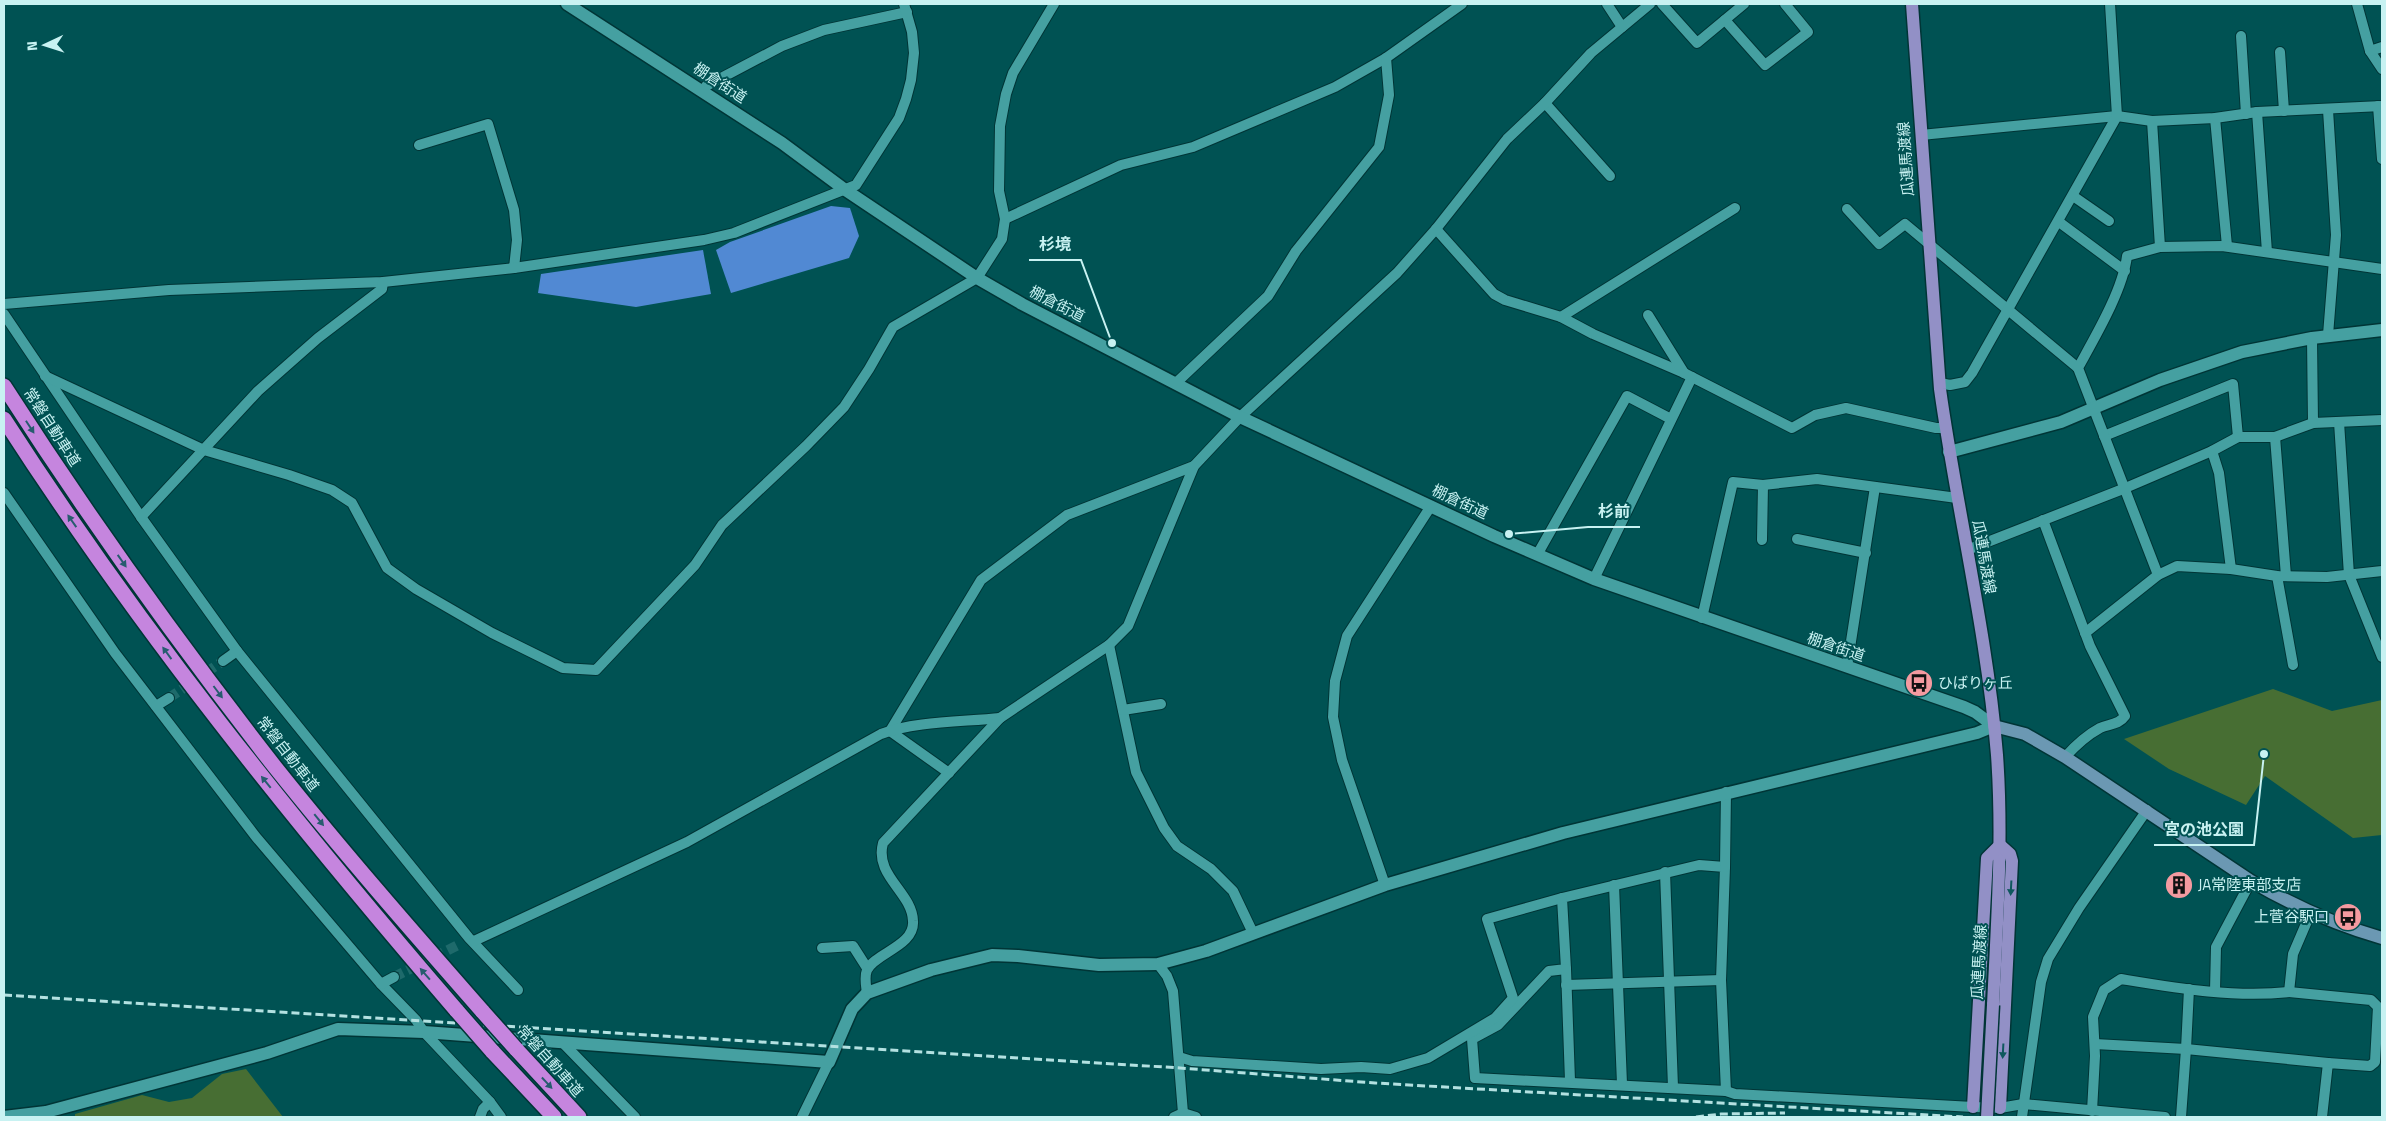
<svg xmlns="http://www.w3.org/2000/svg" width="2386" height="1121" font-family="'Titillium Web','Noto Sans JP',sans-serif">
<rect width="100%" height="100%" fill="#005253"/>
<g fill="#476e33">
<path d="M2273,689l59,22 50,-11v135l-29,3 -88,-62 -19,29 -77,-36 -45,-30z"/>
<path d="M246,1069l37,48h-208v-3l67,-19 27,7 23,-4 30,-24z"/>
</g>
<g fill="#5189d3">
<path d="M831,206l19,2 9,28 -10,22 -118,35 -15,-43 14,-8z"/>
<path d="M703,250l8,44 -75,13 -98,-14 3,-19z"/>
</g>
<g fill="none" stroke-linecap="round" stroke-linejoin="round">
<g stroke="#1e6a6b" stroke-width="10" stroke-dasharray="10 5" stroke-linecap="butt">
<path d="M169,698l54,-37"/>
<path d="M394,977l66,-33"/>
</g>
<defs>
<g id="minor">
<path d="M1607,4l15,23"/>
<path d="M1662,4l35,39 47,-39"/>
<path d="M2357,4l13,47 12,18"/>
<path d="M1725,20l40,45 43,-33 -23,-28"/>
<path d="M2241,36l5,78"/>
<path d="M2370,51l12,-4"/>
<path d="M2280,52l4,59"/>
<path d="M704,92l2,-6 76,-40 42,-16 83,-18"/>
<path d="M1545,103l65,73"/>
<path d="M2378,106l4,53"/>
<path d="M2328,110l8,125 -8,100"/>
<path d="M2257,112l10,140"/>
<path d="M2215,118l12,128"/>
<path d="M2152,121l8,126"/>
<path d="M1921,135l196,-19 35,5 63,-3 42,-6 125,-6"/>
<path d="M419,145l69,-21 26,86 3,30 -3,28"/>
<path d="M2073,196l36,25"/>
<path d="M1847,209l32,35 26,-20 173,144"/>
<path d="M1005,219l116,-54 72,-18 142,-60 51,-29 76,-54"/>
<path d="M2059,222l66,49"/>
<path d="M1436,229l58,65 11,6 56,17 32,17 91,39 108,55 23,-13 31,-7 90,20h10"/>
<path d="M4,304l165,-14 214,-8 131,-14 190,-28 30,-7 122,-48 43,-67 7,-19 5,-19 3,-27 -2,-21 -8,-28"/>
<path d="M4,314l137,203 96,134 232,287 49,52"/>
<path d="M1648,315l36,58"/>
<path d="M1561,317l174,-109"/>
<path d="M2312,338l1,85 69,-3"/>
<path d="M45,376l159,74 85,25 43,15 20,13 35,65 29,21 76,44 71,35 33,2 99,-105 27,-40 84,-79 38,-39 25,-38 24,-42 84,-49 25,-39 3,-20 -6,-28 1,-65 6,-32 7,-21 41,-69"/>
<path d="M1176,383l92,-87 28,-45 83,-104 10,-52 -3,-37"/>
<path d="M1940,383l10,2 15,-3 7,-9 145,-257 -7,-112"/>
<path d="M2339,422l10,153 33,82"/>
<path d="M2104,436l129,-52 5,53"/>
<path d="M2275,437l38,-14"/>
<path d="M2212,451l7,22 12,96"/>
<path d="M4,493l111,160 141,184 125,147 35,36 8,12 66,70 11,15"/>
<path d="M141,517l117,-126 60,-53 64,-49 1,-7"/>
<path d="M2043,520l47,126 35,70c-6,9 -17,8 -25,12 -13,7 -25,18 -35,29"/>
<path d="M1797,539l69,14"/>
<path d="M1762,540l1,-55"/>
<path d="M1967,550l156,-61 89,-38 26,-14h37l11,139"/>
<path d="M1537,555l90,-159 44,23"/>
<path d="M2158,575l-80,-207c17,-31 45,-78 49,-112l33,-9 62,-1 160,23"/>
<path d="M2277,576l16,89"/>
<path d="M1594,579l98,-202"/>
<path d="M1702,618l31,-136 30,3 54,-6 140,19"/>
<path d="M2085,633l73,-58 19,-9 54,3 46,7 50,1 55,-6"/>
<path d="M1109,645l27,127 28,56 13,18 34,23 22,22 20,42"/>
<path d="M223,661l14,-10"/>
<path d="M1847,667l28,-180"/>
<path d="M156,706l13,-8"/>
<path d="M1123,710l38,-6"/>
<path d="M949,773l-59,-42 91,-151 86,-65 127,-49"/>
<path d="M1699,865l26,2 -4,113 5,111 -251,-13 -3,-39 26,-14 51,-54 17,-2 -4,-71z"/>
<path d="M1725,867l1,-75"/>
<path d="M1665,872l8,215"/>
<path d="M1385,885l-43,-125 -9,-43 2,-36 12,-45 84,-130"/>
<path d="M1614,885l8,199"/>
<path d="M2311,912l-18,42 -4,38 82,8 7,7 -3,55 -5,4 -42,-3 -6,54"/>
<path d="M474,941l213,-99 194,-108c34,-13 82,-12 119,-16"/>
<path d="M822,948l31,-2 14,22"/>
<path d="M1158,964l9,12 6,15 10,122"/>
<path d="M1566,969l4,112"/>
<path d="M381,984l13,-7"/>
<path d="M1566,985l155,-5"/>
<path d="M2189,989l-3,60 142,14"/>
<path d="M2215,991l1,-44 35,-66"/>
<path d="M867,993c-1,-8 -3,-16 0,-23 8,-17 48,-24 46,-49 -1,-29 -39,-45 -30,-78l117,-125 109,-73 19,-19 66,-160 46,-49 157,-144 39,-44 71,-90 38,-36 46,-50 59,-49"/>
<path d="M563,1043l72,74"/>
<path d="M2095,1044l91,5 -5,68"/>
<path d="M1179,1057l13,4 129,8 40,-2 29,2 38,-11 67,-40 18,-20 -26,-79 75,-21"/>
<path d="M1726,1091l9,3 238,13 27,1 23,-4 142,13"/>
<path d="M2092,1111l3,-55 -2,-39 11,-27 17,-11c55,9 112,19 168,13"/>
<path d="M480,1117l3,-8 7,-7"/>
<path d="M802,1117l27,-55"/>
<path d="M1174,1117l9,-4 13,4"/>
<path d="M2022,1117l19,-135 7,-23 31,-51 68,-98"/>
</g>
<g id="tertiary">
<path d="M1949,452l112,-30 99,-42 82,-28 70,-14 70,-8"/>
<path d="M4,1117l42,-5 221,-59 71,-24 86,3 405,30 23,-53 15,-16 64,-23 61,-15 26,1 81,9 59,-1 48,-13 179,-66 178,-52 414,-100 17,-7 -19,-14 -11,-5 -370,-128 -100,-43 -254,-119 -218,-113 -45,-26 -133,-89 -62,-46 -215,-139"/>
</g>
<path id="secondary" d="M1994,726l31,8 40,23 186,124c41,24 85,44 131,57"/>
<g id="primary">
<path d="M1912,4l28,385c17,122 47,243 57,366 6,84 0,167 -4,250"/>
<path d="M1973,1107l14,-249 13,-13 10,9 2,7 -12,247"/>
</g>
<g id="motorway">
<path d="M4,386c84,131 175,258 271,381 67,84 137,164 208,245"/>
<path d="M4,419c135,210 291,404 453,592"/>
<path d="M516,1049l63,68"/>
<path d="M492,1051l62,66"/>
</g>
</defs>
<use href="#minor" stroke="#003536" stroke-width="12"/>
<use href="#tertiary" stroke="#003536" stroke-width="15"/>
<use href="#secondary" stroke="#003536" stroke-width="15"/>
<use href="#primary" stroke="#003536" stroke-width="15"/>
<use href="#motorway" stroke="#003536" stroke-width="18"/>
<use href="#minor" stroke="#45a0a1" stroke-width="10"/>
<use href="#tertiary" stroke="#45a0a1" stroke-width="12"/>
<use href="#secondary" stroke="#6b98b3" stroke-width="12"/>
<use href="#primary" stroke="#9290c6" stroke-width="12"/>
<use href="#motorway" stroke="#c585de" stroke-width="15"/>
<g stroke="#b3e1e1" stroke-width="3" stroke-dasharray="8 4" stroke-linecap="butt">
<path d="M4,995l1176,73 195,15 588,34"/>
<path d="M1696,1117l25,-3 64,-1"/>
</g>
<defs>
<path id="primary-bridge" d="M1987,1117l6,-112"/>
<g id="motorway-bridge">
<path d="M457,1011l35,40"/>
<path d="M483,1012l33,37"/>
</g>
</defs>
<use href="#primary-bridge" stroke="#003536" stroke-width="15" stroke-linecap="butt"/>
<use href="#motorway-bridge" stroke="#003536" stroke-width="18" stroke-linecap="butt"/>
<use href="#primary-bridge" stroke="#9290c6" stroke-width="12"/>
<use href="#motorway-bridge" stroke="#c585de" stroke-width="15"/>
</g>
<defs><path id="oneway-solid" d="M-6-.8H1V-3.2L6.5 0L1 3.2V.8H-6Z" transform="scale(1.25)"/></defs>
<g fill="#275c6f">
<use href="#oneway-solid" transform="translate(30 427) rotate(57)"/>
<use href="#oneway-solid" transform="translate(72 521) rotate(-125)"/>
<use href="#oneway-solid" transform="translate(122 561) rotate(55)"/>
<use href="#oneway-solid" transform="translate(167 653) rotate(-126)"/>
<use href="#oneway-solid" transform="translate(218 692) rotate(53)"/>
<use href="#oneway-solid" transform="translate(266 782) rotate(-129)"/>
<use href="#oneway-solid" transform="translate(319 820) rotate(51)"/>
<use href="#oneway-solid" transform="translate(425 974) rotate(-131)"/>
<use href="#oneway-solid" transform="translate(547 1083) rotate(47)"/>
</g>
<g fill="#0f585e">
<use href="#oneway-solid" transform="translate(2011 888) rotate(93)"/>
<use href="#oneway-solid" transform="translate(2003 1051) rotate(93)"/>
</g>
<defs>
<symbol id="bus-disc" viewBox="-11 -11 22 22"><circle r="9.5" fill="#f49aa0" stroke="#005253"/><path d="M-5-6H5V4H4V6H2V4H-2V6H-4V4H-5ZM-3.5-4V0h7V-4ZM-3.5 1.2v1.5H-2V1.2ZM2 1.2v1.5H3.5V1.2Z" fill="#111"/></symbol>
<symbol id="building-disc" viewBox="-11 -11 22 22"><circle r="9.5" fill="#f49aa0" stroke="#005253"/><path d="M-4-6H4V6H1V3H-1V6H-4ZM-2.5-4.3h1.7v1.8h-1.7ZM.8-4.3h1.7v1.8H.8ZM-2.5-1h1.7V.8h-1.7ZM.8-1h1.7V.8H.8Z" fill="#111"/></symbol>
</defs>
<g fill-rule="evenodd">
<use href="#bus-disc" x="1903" y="667" width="32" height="32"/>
<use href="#building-disc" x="2163" y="869" width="32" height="32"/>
<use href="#bus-disc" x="2332" y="901" width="32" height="32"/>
</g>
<g text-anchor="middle" stroke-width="4" stroke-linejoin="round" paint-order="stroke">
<g font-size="15" fill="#c8f2f2" stroke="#005253">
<text transform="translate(720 83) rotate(33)" y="5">棚倉街道</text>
<text transform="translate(1906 159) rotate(-94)" y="5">瓜連馬渡線</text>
<text transform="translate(1057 304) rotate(27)" y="5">棚倉街道</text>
<text transform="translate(52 427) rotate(57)" y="5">常磐自動車道</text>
<text transform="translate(1460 502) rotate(25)" y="5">棚倉街道</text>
<text transform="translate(1984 557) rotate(80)" y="5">瓜連馬渡線</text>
<text transform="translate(1836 647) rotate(19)" y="5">棚倉街道</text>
<text transform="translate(288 754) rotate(52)" y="5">常磐自動車道</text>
<text transform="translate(1979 962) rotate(-87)" y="5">瓜連馬渡線</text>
<text transform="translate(550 1061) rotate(48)" y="5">常磐自動車道</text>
</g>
<g font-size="15" fill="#c8f2f2" stroke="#005253" text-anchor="start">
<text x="1938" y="688">ひばりヶ丘</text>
<text x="2198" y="890">JA常陸東部支店</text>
<text x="2329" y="922" text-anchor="end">上菅谷駅口</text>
</g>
</g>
<path fill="none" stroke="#c8f2f2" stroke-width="2" d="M1112 343L1081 260H1029M1509 534L1588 527H1640M2264 754L2254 845H2154"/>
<g fill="#c8f2f2" stroke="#005253" stroke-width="2">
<circle cx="1112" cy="343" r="5"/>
<circle cx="1509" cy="534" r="5"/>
<circle cx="2264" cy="754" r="5"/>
</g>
<g font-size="16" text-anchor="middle" font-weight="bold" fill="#c8f2f2" stroke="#005253" stroke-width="4" stroke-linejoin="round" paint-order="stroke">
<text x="1055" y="250">杉境</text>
<text x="1614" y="517">杉前</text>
<text x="2204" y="835">宮の池公園</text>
</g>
<rect width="2386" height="1121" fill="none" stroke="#c8f2f2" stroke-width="10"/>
<g transform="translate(45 45) rotate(266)" stroke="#005253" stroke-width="4" paint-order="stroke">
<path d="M0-4L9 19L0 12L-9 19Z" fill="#c8f2f2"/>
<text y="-8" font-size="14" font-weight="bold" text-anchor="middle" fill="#c8f2f2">N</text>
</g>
</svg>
